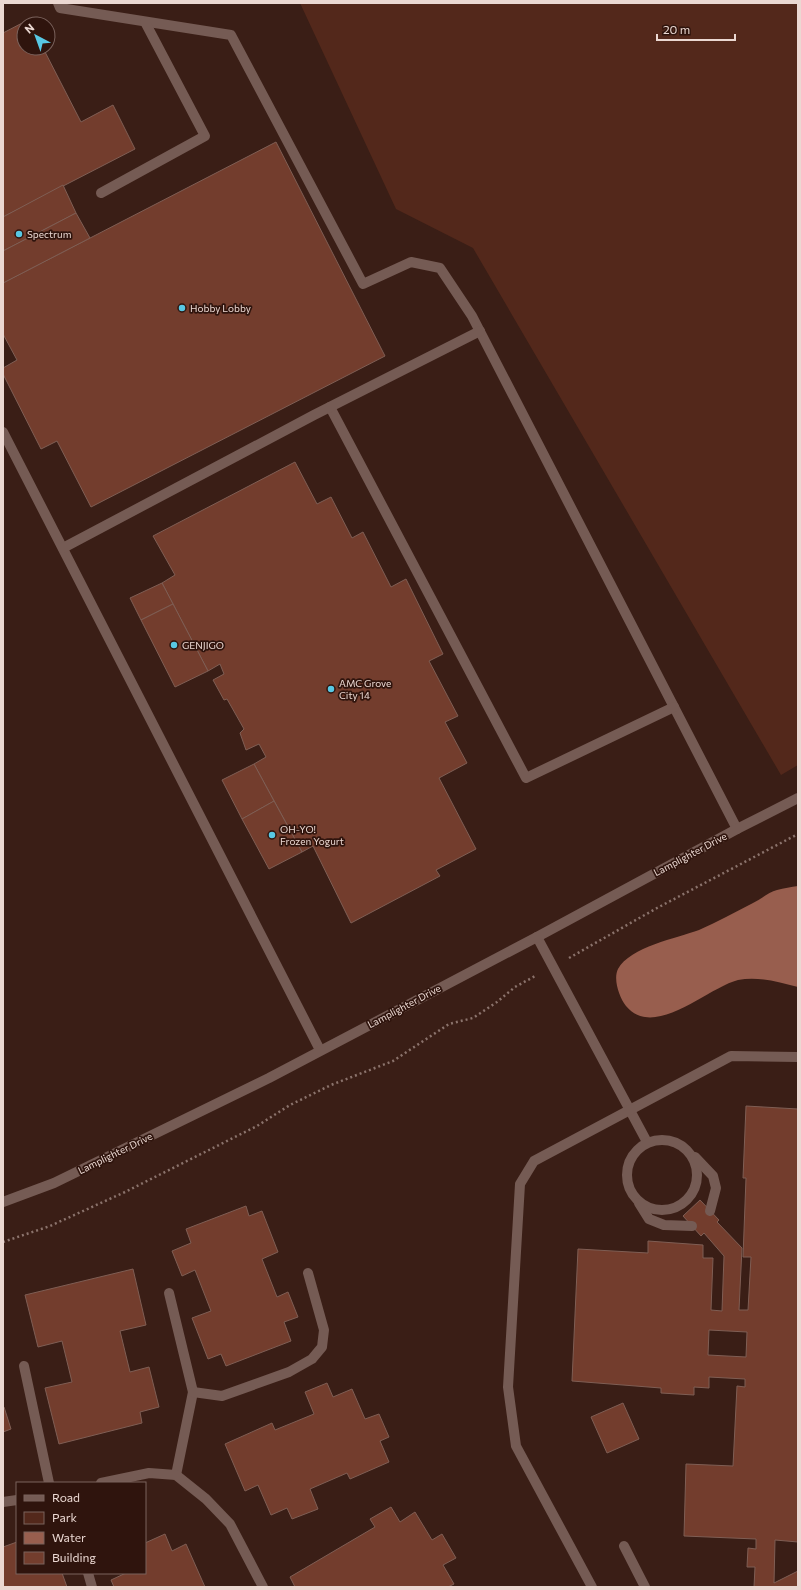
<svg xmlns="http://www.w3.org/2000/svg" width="801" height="1590" font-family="Commissioner,sans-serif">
<rect width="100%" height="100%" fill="#3a1e16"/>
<path fill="#53281b" d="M300,3h498v762l-17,10 -308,-527 -77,-39z"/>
<path fill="#985e4e" d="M798,886v101c-20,-5 -40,-11 -60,-7 -31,8 -84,60 -112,26 -7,-9 -13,-27 -8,-37 12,-22 59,-31 81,-39 18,-8 36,-18 54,-27 8,-4 16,-11 24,-13 7,-2 14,-3 21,-4z"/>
<g fill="#733d2d" stroke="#7f5e54" fill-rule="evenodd">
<path d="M28,20l2,4h-6v24h19l38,74 32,-17 22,44 -132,68v-184z"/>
<path d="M276,142l109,214 -294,151 -34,-66 -16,8 -38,-75v-6l14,-8 -14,-26v-51z"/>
<path d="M63,185l13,28 -73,38v-34z"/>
<path d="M76,213l14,25 -87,45v-32z"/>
<path d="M295,462l22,42 14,-7 21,41 11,-6 28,55 15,-8 37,75 -14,7 29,55 -13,6 22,41 -28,15 37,71 -40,21 4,6 -89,47 -38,-77 -11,6 -48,-88 12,-7 -7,-13 -13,6 -6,-17 4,-4 -17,-30 -3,1 -11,-20 11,-6 -4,-10 -12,7 -46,-88 13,-8 -22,-39z"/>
<path d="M162,583l11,21 -32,16 -11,-22z"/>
<path d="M173,604l35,67 -33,16 -34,-67z"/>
<path d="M254,764l20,37 -32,18 -20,-39z"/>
<path d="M274,801l28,51 -33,17 -27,-50z"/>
<path d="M746,1106l52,3v433l-23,-2 -1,43 24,-12v16h-44l1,-20h-8l1,-19 8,1v-10l-72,-3 2,-72 47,2 4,-80 8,1v-8l-36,-2v11l-15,-1v8l-33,-2v-5l-89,-7 6,-132 70,4v-12l55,4v13h10l-2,52 11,1 2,-55 -20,-23 -3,3 -18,-20 17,-16 19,20 -2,2 25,26 -3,62h9l3,-53h-8l3,-79h-3zM709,1330l38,2 -1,25 -38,-2z"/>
<path d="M246,1206l3,10 13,-5 16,41 -16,7 15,38 11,-5 10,25 -14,5 7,19 -65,25 -5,-12 -13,5 -16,-41 19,-7 -16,-41 -13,6 -10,-25 19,-8 -5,-14z"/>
<path d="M133,1269l13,56 -26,6 10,41 19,-5 10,40 -19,5 2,11 -83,21 -14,-56 27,-6 -10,-41 -24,6 -13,-52z"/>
<path d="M327,1383l6,14 19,-8 13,30 14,-5 10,23 -9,4 9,21 -39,17 -3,-6 -37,16 8,20 -26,10 -5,-11 -16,7 -13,-30 -13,6 -20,-47 47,-21 3,7 39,-16 -9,-22z"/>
<path d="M623,1403l16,36 -32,14 -16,-36z"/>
<path d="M3,1407h1l7,22 -8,3z"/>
<path d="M391,1507l9,15 15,-10 17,28 10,-6 14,24 -13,7 11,19 -6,3h-153l-5,-10 85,-50 -5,-8z"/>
<path d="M165,1534l7,17 14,-7 19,43h-91l-3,-7 15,-7h19v-30z"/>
<path d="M17,1542v31h45l5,14h-64v-40z"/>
</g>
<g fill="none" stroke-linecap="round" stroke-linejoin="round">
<g stroke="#8b736c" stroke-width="2.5" stroke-dasharray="2 3" stroke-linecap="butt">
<path d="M569,958l88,-50 141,-74"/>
<path d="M3,1242l47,-16 75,-34 132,-66 33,-21 41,-20 62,-24 56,-37 24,-6 24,-16 18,-15 22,-12"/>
</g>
<g stroke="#755b54" stroke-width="10">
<path d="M58,3l2,5 171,27 132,249 48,-22 29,6 32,48 265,513"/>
<path d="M101,193l104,-57 -60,-114"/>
<path d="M330,407l196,371 148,-71"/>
<path d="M3,432l317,618"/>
<path d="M63,548l251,-133 166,-84"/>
<path d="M537,937l110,205"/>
<circle cx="662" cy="1175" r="35"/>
<path d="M695,1157l18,19 3,12 -6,23"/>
<path d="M639,1203l10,16 15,6 28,1"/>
<path d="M169,1293l24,99 -17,83"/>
<path d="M24,1366l25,117"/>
<path d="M193,1392l29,4 67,-24 23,-13 10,-12 2,-17 -16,-57"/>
<path d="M624,1546l21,41"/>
<path d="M88,1573l4,14"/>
<path d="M592,1587l-76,-141 -8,-59 12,-203 14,-23 197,-105 67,1"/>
</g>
<g stroke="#755b54" stroke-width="10">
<path d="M3,1202l51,-19 215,-105 268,-141 200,-108 61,-31"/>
<path d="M101,1483l48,-10 27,2 30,24 24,25 33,63"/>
<path d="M3,1502l14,-2"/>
</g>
</g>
<g fill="#58c8e4" stroke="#2f140d" stroke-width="1.5">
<circle cx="19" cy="234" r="4"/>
<circle cx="182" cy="308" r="4"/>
<circle cx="174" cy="645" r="4"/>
<circle cx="331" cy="689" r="4"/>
<circle cx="272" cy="835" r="4"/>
</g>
<g text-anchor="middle" stroke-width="3.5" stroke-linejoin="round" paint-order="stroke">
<g font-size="10" fill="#ebd8d2" stroke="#2f140d" text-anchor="start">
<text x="27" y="238">Spectrum</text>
<text x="190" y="312">Hobby Lobby</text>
<text x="182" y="649">GENJIGO</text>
<text x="339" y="687">AMC Grove<tspan x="339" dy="12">City 14</tspan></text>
<text x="280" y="833">OH-YO!<tspan x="280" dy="12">Frozen Yogurt</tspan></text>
</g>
<g font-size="10" fill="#ebd8d2" stroke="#2f140d">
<text transform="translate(690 854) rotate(-28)" y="4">Lamplighter Drive</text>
<text transform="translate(404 1006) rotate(-28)" y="4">Lamplighter Drive</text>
<text transform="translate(115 1153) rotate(-26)" y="4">Lamplighter Drive</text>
</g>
</g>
<rect width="801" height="1590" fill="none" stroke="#ebd8d2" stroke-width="8"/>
<rect x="16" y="1482" width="130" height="92" fill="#2f140d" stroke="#7a625c"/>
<rect x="24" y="1495" width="20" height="6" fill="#755b54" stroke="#7a625c"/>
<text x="52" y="1502" font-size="12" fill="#ebd8d2">Road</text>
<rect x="24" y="1512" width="20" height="12" fill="#53281b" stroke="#7a625c"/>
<text x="52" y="1522" font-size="12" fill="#ebd8d2">Park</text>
<rect x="24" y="1532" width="20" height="12" fill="#985e4e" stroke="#7a625c"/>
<text x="52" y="1542" font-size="12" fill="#ebd8d2">Water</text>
<rect x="24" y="1552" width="20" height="12" fill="#733d2d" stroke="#7a625c"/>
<text x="52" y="1562" font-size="12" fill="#ebd8d2">Building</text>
<g transform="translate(36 36) rotate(319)"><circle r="19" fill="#2f140d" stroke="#7a625c"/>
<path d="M0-3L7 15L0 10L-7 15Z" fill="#58c8e4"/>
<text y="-6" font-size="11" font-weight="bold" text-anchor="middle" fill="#ebd8d2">N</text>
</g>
<path d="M657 34v6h78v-6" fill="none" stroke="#ebd8d2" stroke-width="2"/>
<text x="663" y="34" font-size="12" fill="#ebd8d2" stroke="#2f140d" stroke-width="3" paint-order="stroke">20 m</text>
</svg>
